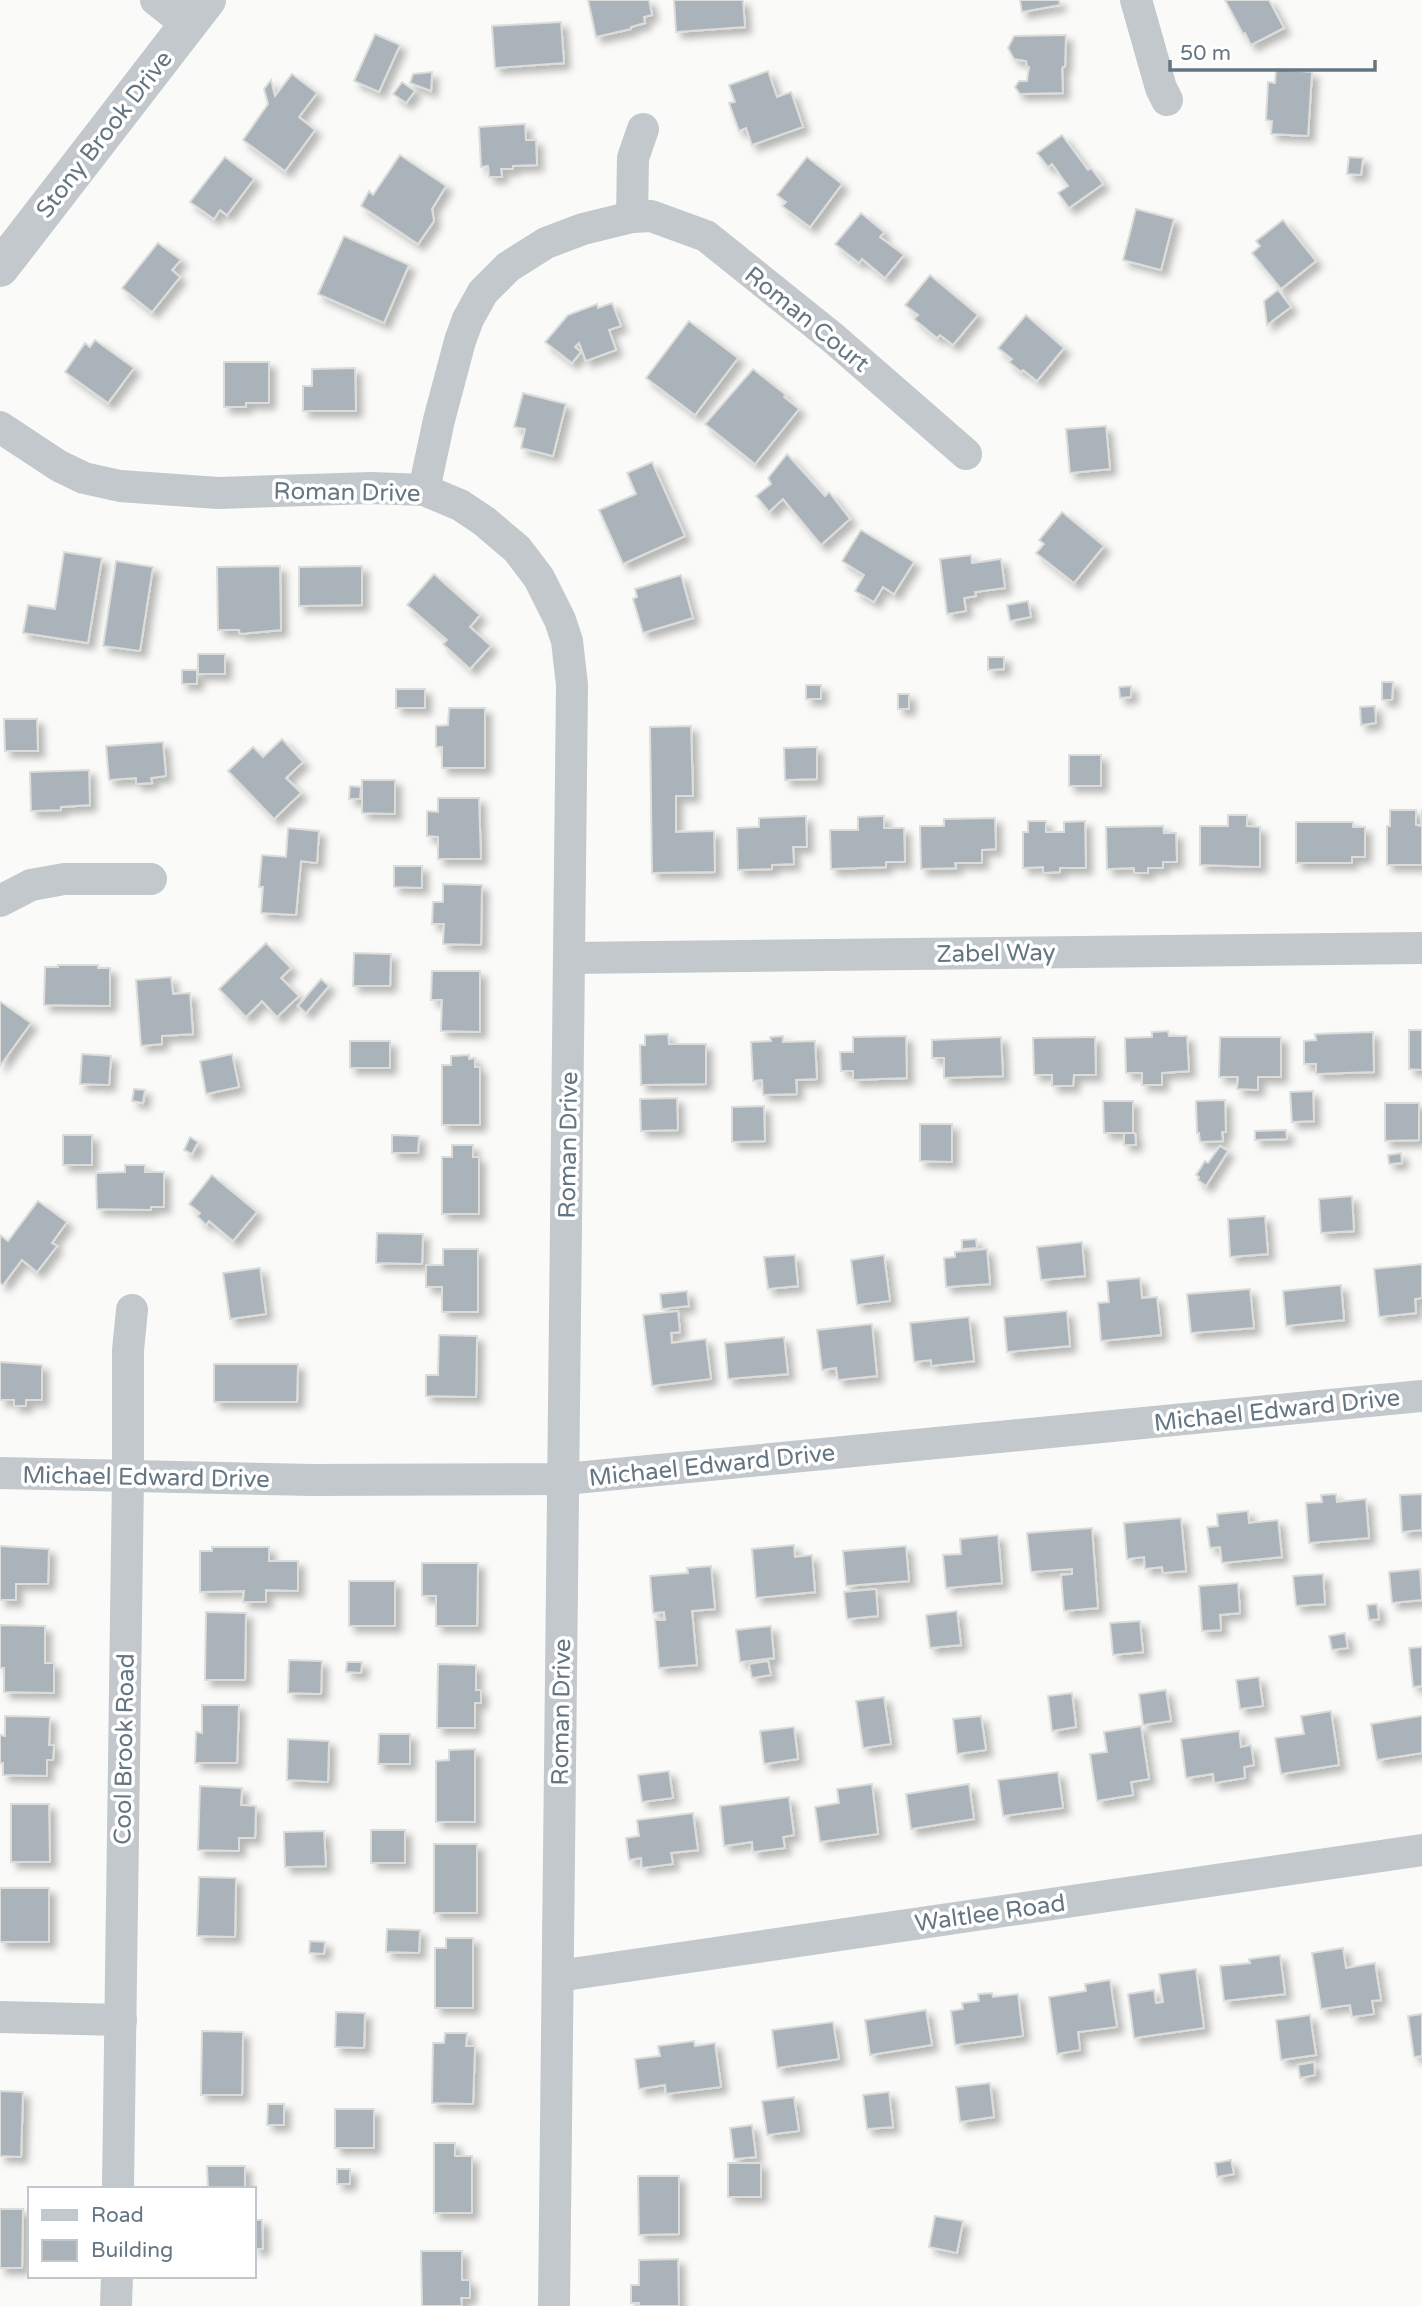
<svg xmlns="http://www.w3.org/2000/svg" width="1422" height="2306" font-family="'Varela Round',sans-serif">
<defs>
<filter id="shadow"><feDropShadow dx="6" dy="6" stdDeviation="3.5" flood-color="#0004"/></filter>
</defs>
<rect width="100%" height="100%" fill="#fafaf8"/>
<g fill="#aab3b9" stroke="#dcdcda" stroke-width="2" filter="url(#shadow)">
<path d="M588,0h61l3,15 -8,2 1,6 -14,4v2l-35,8z"/>
<path d="M674,0h69l2,27 -69,5z"/>
<path d="M1020,0h39l1,5 -38,7z"/>
<path d="M1225,0h44l15,28 -33,17 -6,-12 -2,1z"/>
<path d="M561,22l3,41 -69,5 -3,-42z"/>
<path d="M375,34l25,11 -21,47 -25,-11z"/>
<path d="M1066,35l-1,32h-2l-1,2 1,24 -43,1 -5,-7 4,-6h8l2,-14h-2l-1,-6 -12,-2 -6,-11 6,-12z"/>
<path d="M1276,69l36,3 -4,64 -37,-2 1,-13 -6,-1 2,-38 7,1z"/>
<path d="M768,71l9,26 14,-5 12,35 -51,18 -6,-17 -7,3 -10,-28 6,-1 -6,-17z"/>
<path d="M432,72l-1,19 -21,-8 3,-9z"/>
<path d="M292,74l25,19 -18,24 16,13 -30,41 -42,-31 25,-36 -4,-15 7,-9 4,16z"/>
<path d="M402,82l13,9 -9,12 -13,-9z"/>
<path d="M525,124l1,16h10l1,25 -24,1v3h-12l1,8h-13l-1,-11 -7,1 -2,-40z"/>
<path d="M1062,135l26,35 3,-2 12,16 -34,24 -11,-15 10,-7 -16,-22 -4,3 -11,-14z"/>
<path d="M400,155l46,31 -14,23 2,12 -16,23 -57,-38 8,-15 4,4z"/>
<path d="M225,157l29,22 -27,36 -7,-5 -6,9 -24,-17z"/>
<path d="M807,157l35,27 -32,43 -28,-21 4,-4 -9,-7z"/>
<path d="M1349,157l14,1 -2,17 -14,-1z"/>
<path d="M1136,209l38,10 -13,51 -38,-10z"/>
<path d="M861,213l23,19 -4,5 24,18 -19,23 -23,-19 -3,4 -24,-19z"/>
<path d="M1283,220l33,41 -35,28 -29,-36 8,-7 -4,-5z"/>
<path d="M344,236l65,29 -25,58 -66,-29z"/>
<path d="M158,243l23,17 -9,10 8,7 -28,35 -30,-24z"/>
<path d="M930,275l48,40 -25,30 -13,-10 -3,3 -23,-19 4,-4 -13,-10z"/>
<path d="M1278,290l13,17 -24,18 -3,-24z"/>
<path d="M612,303l9,23 -12,4 7,20 -30,11 -7,-18 -4,4 6,5 -9,11 -27,-21 23,-27 29,-11 1,4z"/>
<path d="M1026,315l38,33 -27,33 -14,-11 -2,2 -7,-6 -5,-4 3,-3 -14,-11z"/>
<path d="M689,321l49,37 -43,57 -49,-37z"/>
<path d="M95,340l39,28 -26,35 -43,-31 20,-29 5,4z"/>
<path d="M224,362h45v41h-23v4h-22z"/>
<path d="M355,368l1,43h-53v-25h9v-17z"/>
<path d="M753,369l33,26 -2,2 15,12 -44,55 -50,-40z"/>
<path d="M523,393l43,11 -13,52 -32,-8 4,-19 -11,-2z"/>
<path d="M1106,426l4,43 -40,4 -4,-44z"/>
<path d="M787,454l38,42 4,-4 21,27 -29,26 -38,-46 -14,13 -13,-16 15,-12 -3,-6z"/>
<path d="M652,462l33,74 -62,28 -24,-54 37,-16 -9,-21z"/>
<path d="M1062,512l42,34 -30,37 -38,-30 8,-9 -5,-4z"/>
<path d="M861,530l53,32 -20,32 -11,-7 -9,15 -19,-11 9,-16 -22,-14z"/>
<path d="M64,552l38,6 -14,85 -65,-10 5,-28 27,4z"/>
<path d="M971,555l1,8 29,-4 4,29 -30,4 1,4 -12,2 2,13 -19,3 -7,-55z"/>
<path d="M116,561l37,6 -13,84 -37,-5z"/>
<path d="M280,566l1,64 -41,4 -1,-4h-21l-1,-63z"/>
<path d="M362,566v39l-63,1v-39z"/>
<path d="M434,574l46,41 -10,12 21,19 -21,23 -27,-25 4,-4 -40,-35z"/>
<path d="M681,575l12,43 -50,15 -10,-34 4,-2 -2,-8z"/>
<path d="M1028,601l3,16 -21,4 -3,-16z"/>
<rect x="198" y="654" width="27" height="20"/>
<path d="M988,657h16v12l-16,1z"/>
<rect x="182" y="670" width="15" height="14"/>
<path d="M1382,682h11l-1,18h-10z"/>
<rect x="806" y="685" width="15" height="14"/>
<path d="M1131,686v11l-11,1 -1,-11z"/>
<rect x="396" y="689" width="29" height="19"/>
<rect x="898" y="694" width="11" height="15"/>
<path d="M1375,706l1,17 -15,2 -1,-18z"/>
<path d="M449,708h36v60h-43v-21h-6v-21l12,-1z"/>
<path d="M4,719h33l1,32h-33z"/>
<path d="M691,726l2,70h-17v36l38,-1 1,41 -63,1 -2,-146z"/>
<path d="M282,739l21,23 -17,16 15,15 -27,26 -46,-48 25,-24 10,10z"/>
<path d="M163,742l3,34 -15,2 1,5 -16,1v-6l-27,2 -3,-34z"/>
<path d="M817,747v32l-32,1 -1,-32z"/>
<rect x="1069" y="755" width="32" height="31"/>
<path d="M89,770l1,35 -29,2v3l-30,1 -1,-39z"/>
<path d="M362,780h33v34l-33,-1z"/>
<path d="M350,786l11,1 -1,12h-11z"/>
<path d="M438,798h41l2,61h-43v-22l-11,-1v-25l11,1z"/>
<path d="M1390,810h26v15l5,1 1,-16v55h-35v-39h3z"/>
<path d="M1228,815h19v11l13,1v40l-60,-2v-39h28z"/>
<path d="M806,816l1,31h-14l1,17 -22,1v4l-34,1 -1,-42 22,-1v-9z"/>
<path d="M880,816h4v12h20l1,34h-19v5l-55,2 -1,-39h28v-13z"/>
<path d="M995,818l1,31 -14,1v13h-27l1,5 -35,1 -1,-43h24v-7z"/>
<path d="M1028,821h18v11h18v-10l21,-1 1,47h-26v4l-17,1v-6l-20,1v-36h5z"/>
<path d="M1296,822h57v5h12v30h-13v6h-56z"/>
<path d="M1163,826l1,7h12l1,29h-14v6h-15v5h-14v-5l-27,1 -1,-42z"/>
<path d="M288,828l31,3 -2,32 -16,-2 -5,54 -35,-2 2,-26h-4l3,-32 24,2z"/>
<path d="M394,866h28v22l-28,-1z"/>
<path d="M443,884l39,1 -1,60 -38,-1 1,-20h-12l1,-22h10z"/>
<path d="M266,943l25,25 -10,10 18,18 -22,21 -15,-16 -16,16 -27,-28z"/>
<path d="M354,953l37,1 -1,32h-37z"/>
<path d="M58,965h40v3h12v38l-66,-1 1,-38h13z"/>
<path d="M432,971h48v61l-39,-1 1,-31h-11z"/>
<path d="M171,977l2,17 17,-1 3,41 -31,2v8l-21,2 -5,-66z"/>
<path d="M321,979l8,7 -23,27 -8,-7z"/>
<path d="M1,1002l30,21 -31,43v-62z"/>
<path d="M1409,1030h13v40l-13,-1z"/>
<path d="M1168,1031l1,5h18l2,35 -27,2v12h-20v-12h-16l-1,-35 27,-1v-5z"/>
<path d="M1373,1032l1,40 -58,2v-10h-12v-23l12,-1 -1,-6z"/>
<path d="M668,1034l1,10h37v40l-65,1 -1,-40h5v-10z"/>
<path d="M783,1036v6l32,-1 2,38 -21,1 1,14 -34,1 -1,-15 -9,1 -2,-39 20,-1 -1,-4z"/>
<path d="M906,1036l1,42 -54,2v-9h-12l-1,-19h13v-15z"/>
<path d="M1001,1037l2,39 -59,2v-20h-12v-18z"/>
<path d="M1095,1037l1,38h-22l-1,11h-21v-11h-18l-1,-37z"/>
<path d="M1220,1037h61v40h-23v13l-21,-1 1,-12h-19z"/>
<rect x="350" y="1041" width="40" height="27"/>
<path d="M82,1054l29,2 -2,29 -29,-1z"/>
<path d="M232,1054l7,33 -33,7 -6,-33z"/>
<path d="M469,1055v4l6,-1v9h5v58h-38v-60h9v-9z"/>
<path d="M134,1089l11,1 -2,13 -11,-2z"/>
<path d="M1313,1091l1,30 -22,1 -2,-30z"/>
<path d="M677,1098l1,32 -37,1 -1,-32z"/>
<path d="M1225,1100l1,32h-4l1,9 -23,1 -1,-9h-2l-1,-32z"/>
<path d="M1103,1101h30v32h-29z"/>
<path d="M1385,1103h34v37l-34,1z"/>
<path d="M764,1106l1,35 -33,1v-35z"/>
<path d="M920,1124h32v38l-32,-1z"/>
<path d="M1286,1130l1,9 -32,1v-9z"/>
<path d="M1124,1133h11l1,12h-12z"/>
<rect x="63" y="1135" width="29" height="30"/>
<path d="M392,1135l27,1 -1,17h-26z"/>
<path d="M190,1137l8,5 -6,12 -8,-4z"/>
<path d="M452,1145h21v12h6v57h-37v-57h10z"/>
<path d="M1220,1146l8,5 -22,35 -8,-6 1,-3 -3,-2 9,-14 3,2z"/>
<path d="M1401,1153l1,10 -13,1 -1,-9z"/>
<path d="M125,1165h20v7h19v35h-13v3l-54,-1 -1,-36 29,-1z"/>
<path d="M212,1175l45,37 -24,29 -24,-20 -3,4 -9,-9 3,-3 -11,-9z"/>
<path d="M1352,1196l2,35 -33,2 -2,-34z"/>
<path d="M38,1201l29,21 -15,21 5,3 -20,26 -15,-12 -19,25 -3,-2v-48l8,6z"/>
<path d="M1265,1216l3,38 -38,3 -2,-38z"/>
<path d="M377,1233l46,1 -1,30 -46,-1z"/>
<path d="M976,1239l1,9 -15,1v-9z"/>
<path d="M1082,1242l3,34 -44,4 -4,-33z"/>
<path d="M443,1249h35v63h-36v-25h-16v-22h17z"/>
<path d="M987,1249l3,35 -44,3 -2,-29 11,-1v-5z"/>
<path d="M795,1255l3,31 -30,3 -4,-32z"/>
<path d="M884,1255l6,46 -33,4 -6,-45z"/>
<path d="M1422,1264v34l-7,1 1,14 -37,4 -5,-48z"/>
<path d="M260,1268l6,46 -36,5 -7,-46z"/>
<path d="M1140,1278l2,20 15,-1 4,38 -60,6 -3,-38 11,-1 -2,-21z"/>
<path d="M1341,1285l3,35 -58,6 -3,-35z"/>
<path d="M1250,1289l4,39 -63,5 -4,-39z"/>
<path d="M687,1291l2,15 -27,3 -2,-15z"/>
<path d="M678,1311l2,21 -9,1 1,10 34,-4 5,40 -59,7 -9,-71z"/>
<path d="M1067,1311l3,35 -63,6 -3,-35z"/>
<path d="M969,1317l5,44 -43,5v-6l-17,2 -4,-39z"/>
<path d="M872,1324l5,52 -39,4 -2,-12 -14,2 -5,-40z"/>
<path d="M439,1335l38,1 -1,61 -50,-1v-21h12z"/>
<path d="M784,1337l4,37 -60,5 -3,-36z"/>
<path d="M0,1362l42,3v35h-16v6h-12v-6h-14z"/>
<path d="M214,1364h84l-1,38h-83z"/>
<path d="M1336,1494l1,8 29,-3 3,39 -60,5 -3,-40 16,-1 -1,-7z"/>
<path d="M1422,1494v36l-20,2 -2,-37z"/>
<path d="M1248,1511l1,12 29,-3 4,37 -60,6 -2,-16 -10,1 -3,-21 11,-1 -1,-12z"/>
<path d="M1181,1518l5,53 -23,2 -1,-6 -17,2 -1,-12 -17,2 -3,-36z"/>
<path d="M1092,1528l6,80 -34,3 -3,-36 11,-1v-5l-41,3 -4,-39z"/>
<path d="M998,1535l4,48 -56,5 -3,-33 18,-1 -1,-15z"/>
<path d="M794,1545l1,12 17,-2 3,37 -59,6 -4,-49z"/>
<path d="M0,1546l49,3 -1,35h-32v16h-16z"/>
<path d="M906,1546l3,35 -63,5 -3,-35z"/>
<path d="M212,1547h57v14h29v30l-32,-1v12h-23l1,-11 -44,1v-41h12z"/>
<path d="M422,1563h56l-1,63h-41v-30h-14z"/>
<path d="M711,1566l4,43 -23,2 5,54 -38,3 -4,-48h10l-1,-8 -11,1 -3,-37 38,-3 -1,-5z"/>
<path d="M1420,1569l2,31 -30,3 -3,-31z"/>
<path d="M1323,1574l2,30 -29,2 -3,-30z"/>
<rect x="349" y="1581" width="46" height="45"/>
<path d="M1238,1583l2,30 -20,2 1,15 -19,1 -3,-45z"/>
<path d="M876,1589l2,27 -31,3 -3,-27z"/>
<path d="M1377,1604l2,15 -10,1 -2,-15z"/>
<path d="M957,1611l4,34 -31,3 -4,-33z"/>
<path d="M206,1612l40,1 -1,67h-40z"/>
<path d="M1140,1621l3,31 -30,3 -3,-32z"/>
<path d="M0,1625l45,1v37h9v30l-50,-1v-24h-4z"/>
<path d="M771,1626l3,32 -34,4 -4,-32z"/>
<path d="M1345,1633l3,15 -16,2 -3,-14z"/>
<path d="M1422,1647v39l-9,1 -4,-39z"/>
<path d="M289,1660l33,1 -1,33 -33,-1z"/>
<path d="M768,1661l3,14 -19,3 -3,-14z"/>
<path d="M347,1662h15l-1,11 -15,-1z"/>
<path d="M438,1664l38,1v25h5v13h-6v25h-38z"/>
<path d="M1259,1677l4,29 -23,3 -4,-29z"/>
<path d="M1166,1690l5,31 -28,4 -4,-31z"/>
<path d="M1072,1693l4,34 -24,4 -4,-35z"/>
<path d="M884,1697l7,47 -28,4 -7,-47z"/>
<path d="M202,1705h37l-2,58h-42l1,-31 6,1z"/>
<path d="M1331,1711l8,54 -58,9 -6,-36 29,-4 -3,-18z"/>
<path d="M5,1716l45,1 -1,28h5l-1,15h-6v16l-44,-1v-12h-3v-28l5,1z"/>
<path d="M981,1716l5,34 -29,4 -4,-35z"/>
<path d="M1420,1716h2v37l-45,7 -6,-36z"/>
<path d="M1141,1726l8,53 -18,3 2,13 -36,6 -7,-47 17,-2 -3,-20z"/>
<path d="M794,1727l4,32 -34,5 -4,-33z"/>
<path d="M1239,1731l2,16 10,-2 3,20 -10,2 1,11 -31,5 -1,-9 -27,4 -5,-39z"/>
<path d="M379,1734h31v30h-32z"/>
<path d="M288,1739l41,2 -1,41 -41,-2z"/>
<path d="M475,1749v73h-39v-61l13,-1v-10z"/>
<path d="M669,1771l4,27 -31,4 -4,-27z"/>
<path d="M1058,1772l5,36 -60,8 -5,-36z"/>
<path d="M872,1784l6,50 -58,8 -5,-35 24,-4 -2,-14z"/>
<path d="M969,1784l5,35 -63,10 -5,-35z"/>
<path d="M200,1786l42,2 -1,17 15,1 -1,32h-16v13l-41,-1z"/>
<path d="M789,1797l5,38 -11,2 2,11 -32,4 -1,-10 -28,4 -4,-40z"/>
<path d="M11,1804h38l1,58h-39z"/>
<path d="M693,1813l5,37 -27,3 2,11 -31,4 -1,-10 -12,2 -3,-22 13,-2 -2,-16z"/>
<rect x="371" y="1830" width="34" height="33"/>
<path d="M324,1831l2,35 -41,1 -1,-35z"/>
<rect x="434" y="1844" width="43" height="69"/>
<path d="M199,1877l37,1 -1,59 -38,-1z"/>
<rect x="0" y="1888" width="49" height="54"/>
<path d="M387,1929l33,1 -1,23 -33,-1z"/>
<path d="M446,1938h27v70h-38v-60h11z"/>
<path d="M310,1941l15,1 -1,12 -15,-1z"/>
<path d="M1343,1948l3,20 29,-5 6,37 -9,1 2,13 -22,3 -2,-12 -29,4 -9,-56z"/>
<path d="M1280,1955l5,39 -61,7 -4,-35 30,-3 -1,-4z"/>
<path d="M1196,1969l8,59 -70,10 -6,-44 26,-4 2,13 7,-1 -4,-28z"/>
<path d="M1110,1980l7,47 -39,5 2,18 -23,4 -8,-57 37,-6 -1,-7z"/>
<path d="M992,1993l1,4 25,-3 5,42 -68,9 -4,-34 12,-2 -1,-6 17,-2 -1,-7z"/>
<path d="M926,2010l6,35 -62,10 -5,-35z"/>
<path d="M336,2012l29,1 -1,35 -29,-1z"/>
<path d="M1422,2014v42l-8,1 -6,-41z"/>
<path d="M1310,2015l6,40 -35,5 -5,-40z"/>
<path d="M833,2022l6,37 -62,9 -5,-38z"/>
<path d="M202,2031l41,1 -1,63h-41z"/>
<path d="M445,2033h22l-1,13h9l-2,58 -41,-1 1,-60h11z"/>
<path d="M694,2041l1,5 20,-3 6,44 -55,7 -1,-9 -26,4 -4,-30 25,-3 -2,-10z"/>
<path d="M1314,2062l1,13 -15,3 -2,-13z"/>
<path d="M990,2083l4,34 -34,5 -4,-35z"/>
<path d="M0,2091l23,1 -2,65 -21,-1z"/>
<path d="M889,2092l4,35 -26,2 -4,-34z"/>
<path d="M794,2097l5,34 -32,4 -5,-34z"/>
<path d="M268,2104h16v21h-17z"/>
<rect x="335" y="2109" width="39" height="39"/>
<path d="M752,2125l4,32 -22,2 -4,-31z"/>
<path d="M434,2143h21v13h17v57h-38z"/>
<path d="M1231,2160l3,14 -17,3 -2,-14z"/>
<rect x="728" y="2163" width="33" height="34"/>
<path d="M207,2166h38v23h-37z"/>
<rect x="337" y="2169" width="13" height="15"/>
<path d="M638,2176h41v58l-40,1z"/>
<path d="M0,2209h23l-1,59h-22z"/>
<path d="M935,2216l28,5 -6,32 -28,-6z"/>
<path d="M254,2220h8l1,29h-9z"/>
<path d="M421,2251h41v29h8v18h-9l1,8h-40z"/>
<path d="M678,2259l1,47h-40v-3h-8v-18h8v-25z"/>
</g>
<g fill="none" stroke-linecap="round" stroke-linejoin="round">
<g stroke="#c3c8cc" stroke-width="32">
<path d="M156,0l32,25"/>
<path d="M1136,0l25,88 6,12"/>
<path d="M632,217l1,-59 10,-29"/>
<path d="M0,427l59,39 25,12 36,8 98,7 153,-5 53,2 36,15 24,16 33,28 22,29 21,42 7,21 5,44 -18,1621"/>
<path d="M424,490l15,-70 21,-79 8,-22 15,-27 25,-25 38,-24 37,-14 49,-12 19,-1 55,20 127,102 133,116"/>
<path d="M0,901l31,-16 33,-6h87"/>
<path d="M569,958l853,-10"/>
<path d="M0,1473l312,7 253,-1 857,-83"/>
<path d="M558,1976l864,-126"/>
<path d="M0,2017l121,3"/>
<path d="M118,2189l10,-712v-127l4,-40"/>
<path d="M116,2306l1,-30"/>
</g>
<path stroke="#c3c8cc" stroke-width="38" d="M0,268l207,-268"/>
</g>
<g text-anchor="middle" stroke-width="7" stroke-linejoin="round" paint-order="stroke">
<g font-size="24" fill="#657683" stroke="#fff">
<text transform="translate(104 134) rotate(-52)" y="8">Stony Brook Drive</text>
<text transform="translate(807 319) rotate(39)" y="8">Roman Court</text>
<text transform="translate(347 492) rotate(1)" y="8">Roman Drive</text>
<text transform="translate(996 953) rotate(-1)" y="8">Zabel Way</text>
<text transform="translate(568 1145) rotate(-89)" y="8">Roman Drive</text>
<text transform="translate(1277 1410) rotate(-6)" y="8">Michael Edward Drive</text>
<text transform="translate(712 1465) rotate(-6)" y="8">Michael Edward Drive</text>
<text transform="translate(146 1477) rotate(1)" y="8">Michael Edward Drive</text>
<text transform="translate(561 1712) rotate(-89)" y="8">Roman Drive</text>
<text transform="translate(124 1749) rotate(-89)" y="8">Cool Brook Road</text>
<text transform="translate(990 1913) rotate(-8)" y="8">Waltlee Road</text>
</g>
</g>
<rect x="28" y="2187" width="228" height="91" fill="#ffffff" stroke="#c1c8cd" stroke-width="2"/>
<rect x="42" y="2210" width="35" height="10" fill="#c3c8cc" stroke="#c1c8cd" stroke-width="2"/>
<text x="91" y="2222" font-size="21" fill="#657683">Road</text>
<rect x="42" y="2240" width="35" height="21" fill="#aab3b9" stroke="#c1c8cd" stroke-width="2"/>
<text x="91" y="2257" font-size="21" fill="#657683">Building</text>
<path d="M1170 60v10h205v-10" fill="none" stroke="#657683" stroke-width="3.5"/>
<text x="1180" y="60" font-size="21" fill="#657683" stroke="#ffffff" stroke-width="5" paint-order="stroke">50 m</text>
</svg>
